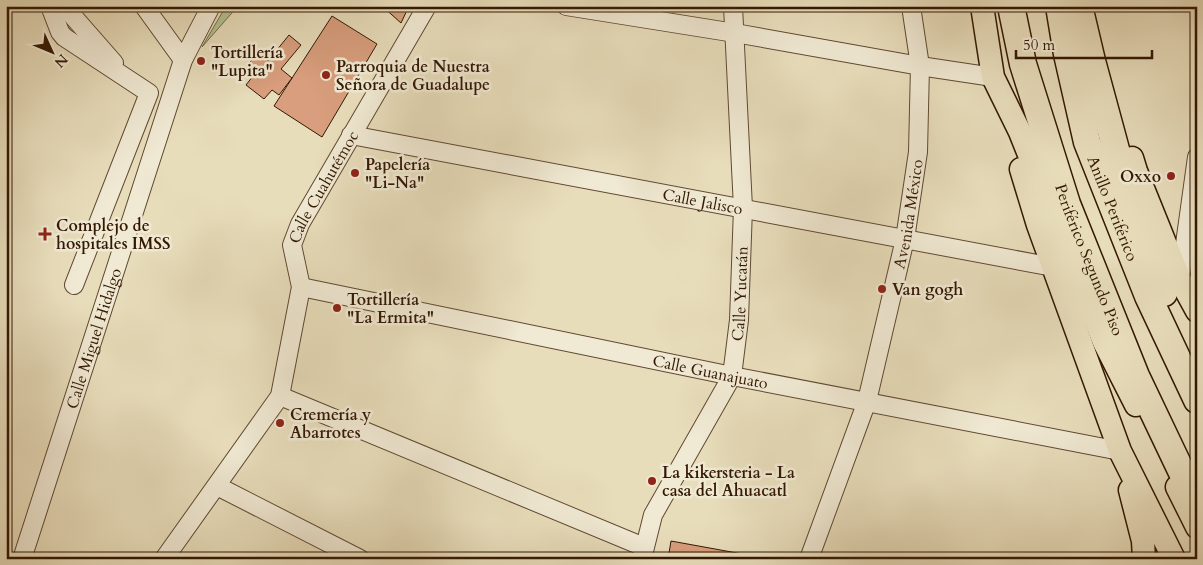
<svg xmlns="http://www.w3.org/2000/svg" width="1203" height="565" font-family="Cardo,serif">
<rect width="100%" height="100%" fill="#e8ddbb"/>
<filter id="stains"><feTurbulence type="fractalNoise" baseFrequency=".004" numOctaves="4"/><feColorMatrix values="0 0 0 0 .2 0 0 0 0 .09 0 0 0 0 .02 0 0 0 .5 -.17"/></filter>
<radialGradient id="worn" r=".72"><stop offset=".6" stop-color="#630" stop-opacity="0"/><stop offset="1" stop-color="#630" stop-opacity=".3"/></radialGradient>
<path fill="#b4c191" stroke="#746c4a" d="M226,6h12l-36,41z"/>
<g fill="#d89e7d" stroke="#331803">
<path d="M382,6h27l-8,17z"/>
<path d="M332,16l45,28 -55,93 -48,-31z"/>
<path d="M289,35l12,10 -20,24 11,9 -13,17 -7,-5 -8,9 -18,-14 7,-9 -9,-7 14,-16 10,8z"/>
<path d="M671,541l99,18h-102z"/>
</g>
<g fill="none" stroke-linecap="round" stroke-linejoin="round">
<defs>
<g id="minor">
<path d="M50,6l10,26 4,5 85,56 -75,192"/>
<path d="M64,6l50,57"/>
<path d="M144,6l39,54"/>
<path d="M566,6l169,27 185,33 73,11"/>
<path id="s1" d="M351,135l702,132"/>
<path d="M1180,280l17,-123"/>
<path id="s2" d="M301,287l431,89 388,75"/>
<path d="M280,396l364,151"/>
<path d="M217,486l143,73"/>
<path id="s3" d="M22,559l161,-499 28,-54"/>
<path id="s4" d="M164,559l116,-163 21,-109 -9,-42 8,-21 127,-218"/>
<path id="s5" d="M642,559l11,-44 79,-139 7,-56 4,-112 -10,-202"/>
<path id="s6" d="M809,559l58,-158 38,-162 13,-87 2,-86 -9,-60"/>
</g>
<g id="major">
<path d="M982,6l11,71 27,55 84,210 32,63"/>
<path d="M1132,158l4,13 44,109 17,31"/>
<path d="M1021,169l17,56 82,226 54,108"/>
<path d="M1177,487l20,40"/>
<path d="M1130,490l13,51 1,18"/>
</g>
<g id="highway">
<path id="s7" d="M1011,6l12,58 44,140 69,172 61,128"/>
<path id="s8" d="M1059,6l8,48 20,88 61,154 49,104"/>
<path d="M1079,6l13,55 26,96 46,136"/>
</g>
</defs>
<use href="#minor" stroke="#604931" stroke-width="20"/>
<use href="#major" stroke="#331803" stroke-width="25"/>
<use href="#highway" stroke="#331803" stroke-width="29"/>
<use href="#minor" stroke="#f0e9d3" stroke-width="18"/>
<use href="#major" stroke="#e8ddbb" stroke-width="22"/>
<use href="#highway" stroke="#e8ddbb" stroke-width="26"/>
</g>
<g fill="#8f2418" stroke="#f0e9d3" stroke-width="2">
<circle cx="201" cy="61" r="5"/>
<circle cx="326" cy="75" r="5"/>
<circle cx="355" cy="173" r="5"/>
<circle cx="1171" cy="176" r="5"/>
<path d="M42.5 226.5h5v5h5v5h-5v5h-5v-5h-5v-5h5z"/>
<circle cx="882" cy="289" r="5"/>
<circle cx="337" cy="308" r="5"/>
<circle cx="280" cy="423" r="5"/>
<circle cx="652" cy="481" r="5"/>
</g>
<g text-anchor="middle" stroke-width="5" stroke-linejoin="round" paint-order="stroke">
<g font-size="16" font-weight="bold" fill="#331803" stroke="#f0e9d3" text-anchor="start">
<text x="211" y="58">Tortillería<tspan x="211" dy="18">"Lupita"</tspan></text>
<text x="336" y="72">Parroquia de Nuestra<tspan x="336" dy="18">Señora de Guadalupe</tspan></text>
<text x="365" y="170">Papelería<tspan x="365" dy="18">"Li-Na"</tspan></text>
<text x="1161" y="182" text-anchor="end">Oxxo</text>
<text x="56" y="231">Complejo de<tspan x="56" dy="18">hospitales IMSS</tspan></text>
<text x="892" y="295">Van gogh</text>
<text x="347" y="305">Tortillería<tspan x="347" dy="18">"La Ermita"</tspan></text>
<text x="290" y="420">Cremería y<tspan x="290" dy="18">Abarrotes</tspan></text>
<text x="662" y="478">La kikersteria - La<tspan x="662" dy="18">casa del Ahuacatl</tspan></text>
</g>
<g font-size="16" fill="#331803" stroke="#f0e9d3">
<text dy="6" stroke="none"><textPath href="#s4" startOffset="420">Calle Cuahutémoc</textPath></text>
<text dy="6" stroke="none"><textPath href="#s1" startOffset="358">Calle Jalisco</textPath></text>
<text dy="6" stroke="none"><textPath href="#s8" startOffset="210">Anillo Periférico</textPath></text>
<text dy="6" stroke="none"><textPath href="#s6" startOffset="360">Avenida México</textPath></text>
<text dy="6" stroke="none"><textPath href="#s7" startOffset="266">Periférico Segundo Piso</textPath></text>
<text dy="6" stroke="none"><textPath href="#s5" startOffset="288">Calle Yucatán</textPath></text>
<text dy="6" stroke="none"><textPath href="#s3" startOffset="232">Calle Miguel Hidalgo</textPath></text>
<text dy="6" stroke="none"><textPath href="#s2" startOffset="418">Calle Guanajuato</textPath></text>
</g>
</g>
<rect width="1203" height="565" fill="none" stroke="#e8ddbb" stroke-width="25"/>
<rect x="8" y="8" width="1188" height="550" fill="none" stroke="#331803" stroke-width="2.5"/>
<rect x="12" y="12" width="1178" height="540" fill="none" stroke="#331803"/>
<g transform="translate(52 52) rotate(134)" stroke="#f0e9d3" stroke-width="4" paint-order="stroke">
<path d="M0-4L9 19L0 12L-9 19Z" fill="#331803"/>
<text y="-8" font-size="14" font-weight="bold" text-anchor="middle" fill="#331803">N</text>
</g>
<path d="M1016 50v8h136v-8" fill="none" stroke="#331803" stroke-width="2.5"/>
<text x="1023" y="50" font-size="15" fill="#331803" stroke="#f0e9d3" stroke-width="4" paint-order="stroke">50 m</text>
<rect width="100%" height="100%" filter="url(#stains)"/>
<rect width="100%" height="100%" fill="url(#worn)"/>
</svg>
